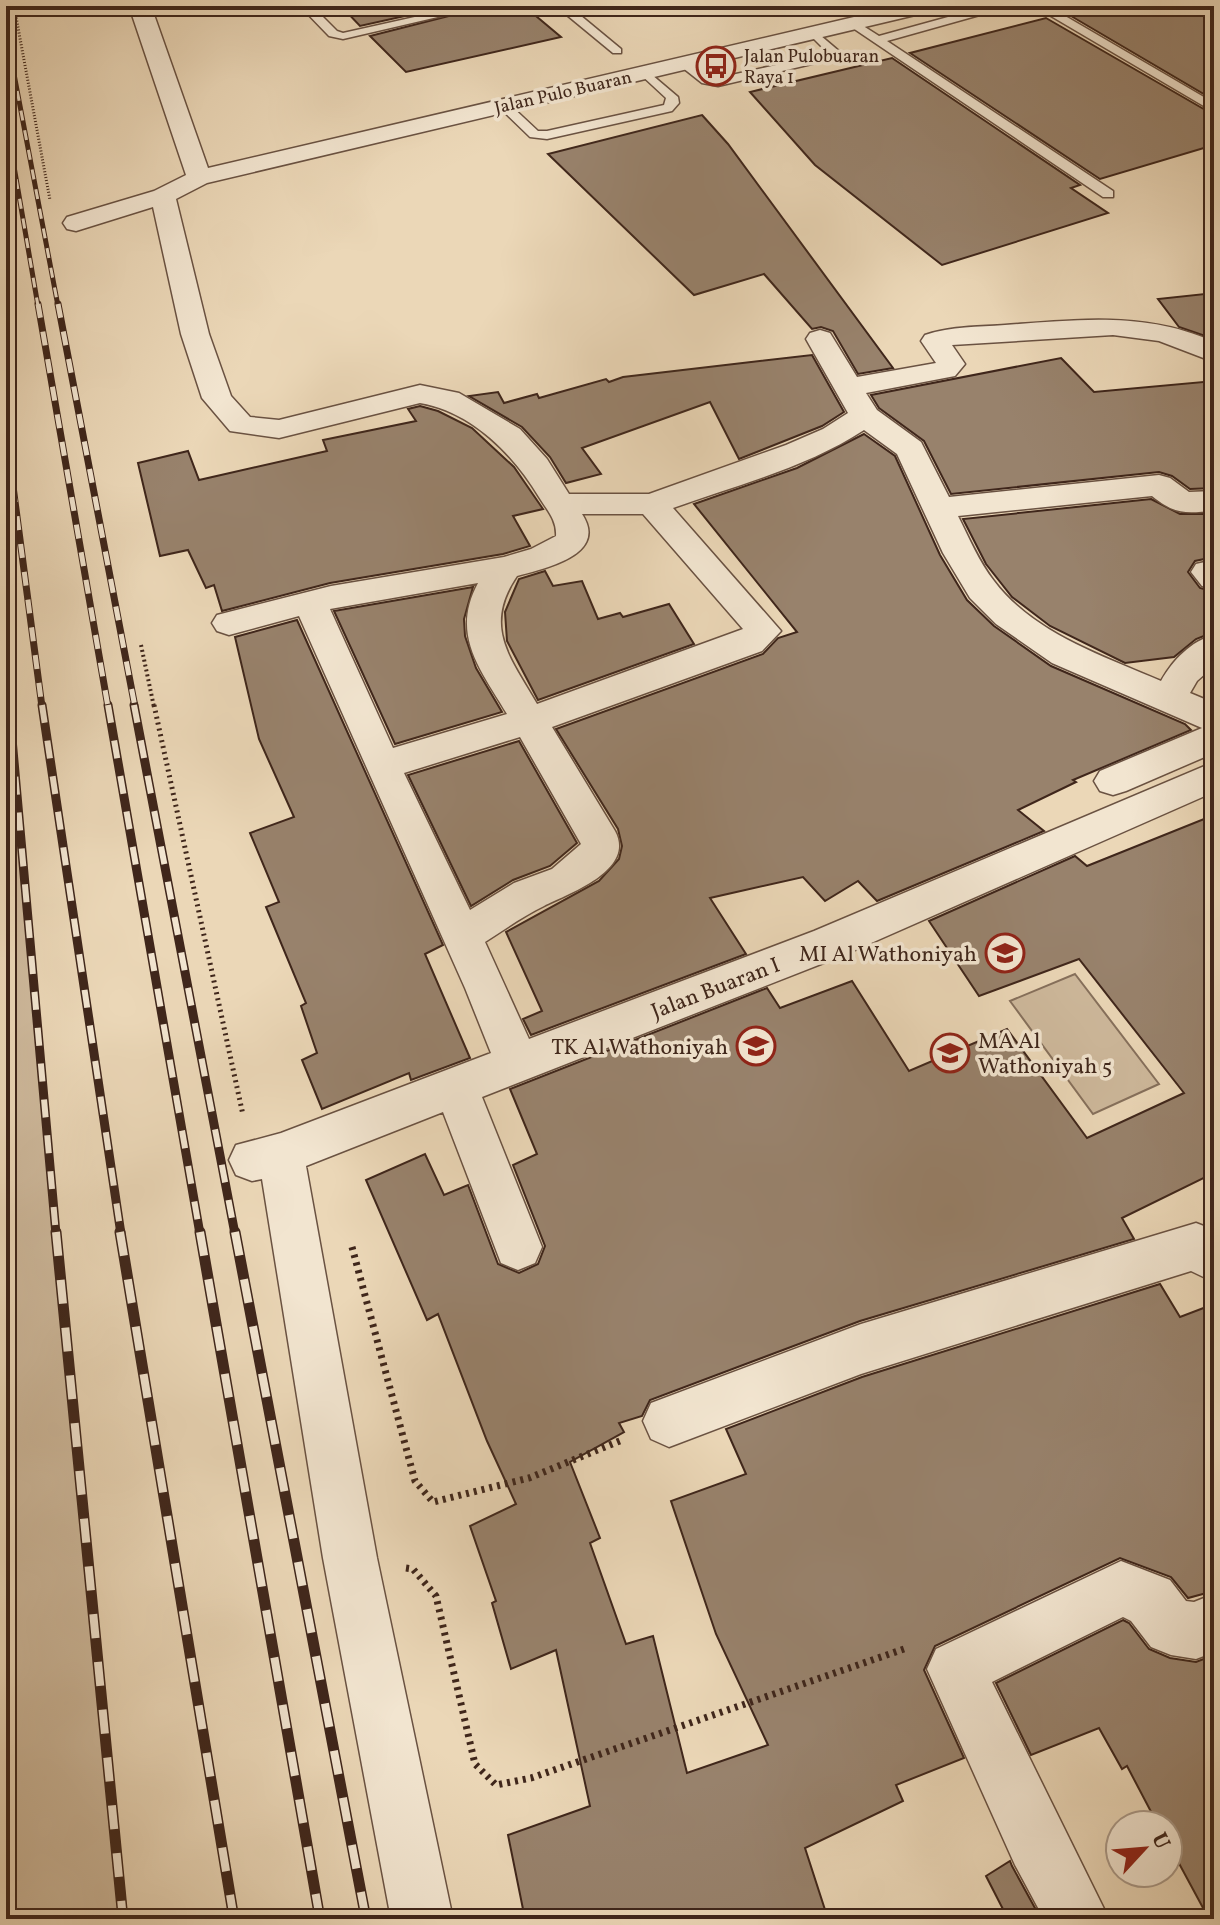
<svg xmlns="http://www.w3.org/2000/svg" width="1220" height="1925" font-family="Vollkorn,serif">
<rect width="100%" height="100%" fill="#ebd7b7"/>
<filter id="stains"><feTurbulence type="fractalNoise" baseFrequency=".0025" numOctaves="4"/><feColorMatrix values="0 0 0 0 .2 0 0 0 0 .09 0 0 0 0 .02 0 0 0 .5 -.17"/></filter>
<radialGradient id="worn" r=".72"><stop offset=".6" stop-color="#630" stop-opacity="0"/><stop offset="1" stop-color="#630" stop-opacity=".3"/></radialGradient>
<g fill="#ceb99c" stroke="#86705c" stroke-width="2">
<path d="M6,709l121,1210h-121z"/>
<path d="M1075,974l84,110 -66,30 -83,-113z"/>
</g>
<g fill="#98826c" stroke="#3f261b" stroke-width="2">
<path d="M341,6h109l-90,20z"/>
<path d="M488,6h36l37,31 -155,35 -36,-36z"/>
<path d="M1111,6h103v94l-143,-84z"/>
<path d="M1046,18l168,97v30l-114,34 -190,-126z"/>
<path d="M892,58l188,127 -9,3 37,25 -166,52 -127,-100 -65,-73z"/>
<path d="M702,115l26,29 165,224 -35,6 -25,-43 -12,-4 -9,2 -48,-55 -70,21 -146,-141z"/>
<path d="M1214,293v46l-35,-12 -21,-28z"/>
<path d="M812,355l32,57 -22,14 -83,33 -29,-57 -128,46 19,26 -35,9 -16,-26 -28,-30 -53,-31 29,-4 6,11 33,-9 2,4 67,-19 3,3 14,-5z"/>
<path d="M1061,358l33,34 120,-11v107l-24,1 -18,-13 -13,-4 -208,22 -27,-53 -45,-33 -8,-13z"/>
<path d="M420,406l18,5 34,17 42,39 29,42 -30,7 17,30 -27,8 -173,29 -108,28 -8,-26 -8,3 -18,-38 -28,6 -22,-93 50,-12 11,29 128,-29 -4,-11 93,-19 -8,-12z"/>
<path d="M864,434l31,22 45,99 27,45 27,26 57,40 134,58 6,6 -118,50 3,2 -58,28 26,21 -167,70 -19,-20 -33,20 -22,-24 -93,21 36,56 -215,81 -8,-16 19,-8 -36,-79 93,-51 20,-22 3,-13 -4,-17 -62,-100 207,-75 15,-16 19,-6 -103,-128 103,-36z"/>
<path d="M1151,499l29,15h34v43l-19,4 -7,11 12,16 14,4v40l-18,7 -22,18 -49,6 -75,-37 -38,-29 -26,-33 -23,-45z"/>
<path d="M545,571l8,15 29,-5 16,38 22,-6 3,4 46,-13 25,40 -156,56 -31,-59 -2,-29 14,-33z"/>
<path d="M473,587l-9,32 1,17 11,32 26,44 -107,32 -61,-133z"/>
<path d="M297,620l146,325 -18,9 45,104 -59,22 -2,-7 -87,36 -20,-49 15,-7 -16,-47 5,-3 -40,-96 13,-5 -29,-69 44,-16 -35,-78 -24,-102z"/>
<path d="M519,741l58,102 -27,23 -37,14 -42,26 -63,-131z"/>
<path d="M1214,815v358l-92,45 12,21 -274,82 -210,79 -8,16 -23,7 5,9 -54,30 30,76 -10,5 36,101 27,-8 34,137 81,-28 -52,-111 -45,-133 75,-27 -20,-45 136,-52 298,-93 20,33 34,-13v287l-26,7 -17,-21 -51,-19 -185,88 -11,24 40,88 -68,27 7,16 -98,47 23,71h-303l-17,-84 82,-29 -34,-156 -45,19 -19,-66 4,-2 -26,-75 46,-22 -29,-63 -49,-127 -11,6 -61,-140 59,-26 19,41 24,-10 30,79 21,9 19,-9 7,-18 -32,-81 24,-11 -27,-65 257,-101 13,20 72,-27 57,90 98,-42 80,109 97,-45 -105,-134 -100,37 -50,-75 146,-65 12,10z"/>
<path d="M1123,1620l6,3 20,26 21,9 26,4 18,-7v264h-5l-41,-76v-18h-10l-31,-59 -5,3 -23,-41 -68,27 -35,-72z"/>
<path d="M1010,1861l2,5 29,53h-33l-22,-43z"/>
</g>
<g fill="none" stroke-linecap="round" stroke-linejoin="round">
<defs>
<g id="service">
<path d="M300,6h12l25,25 6,2 121,-27h21l-142,33 -14,-3z"/>
<path d="M556,6h13l52,43v4h-8z"/>
<path d="M988,6h12l1,3 -114,32 226,150v6h-10l-256,-173 10,-2 22,14z"/>
<path d="M1034,6h14l166,97v9z"/>
<path d="M814,30l26,22 -7,7 -115,27 -16,-3 -24,-19 10,-2 22,15 8,1 107,-24 2,-2 -19,-19z"/>
<path d="M645,69l33,28 1,6 -7,8 -125,28 -17,-2 -32,-31 10,-3 30,28h9l117,-26 2,-7 -27,-25z"/>
</g>
<g id="minor">
<path d="M129,6h22l57,162 693,-162h38l-11,6 -721,171 -31,16 33,135 22,62 19,21 29,3 141,-35 39,8 61,36 27,30 22,35h80l137,-49 37,-16 25,-16 -42,-74 4,-6 10,-3 10,3 27,44 79,-14 -15,-22 4,-6c27,-9 52,-8 80,-10 72,-5 141,-14 209,17v20l-55,-21 -46,-6 -161,10 13,19 -10,12 -89,17 11,17 44,32 28,55 210,-22 11,3 19,14 25,-1v20c-30,2 -38,4 -62,-15l-194,20c11,22 21,46 36,65 39,52 109,75 167,100 12,-21 30,-40 53,-46v31l-17,15 -7,12 24,10v50l-88,38 -13,4 -13,-4 -6,-10 6,-10 102,-43 -150,-65 -56,-39 -26,-26 -27,-45 -46,-99 -33,-24c-56,37 -127,55 -191,78l108,123 -19,20 -210,76 63,104c21,39 -45,62 -71,75 -21,10 -40,24 -59,36l44,97 285,-108 400,-169v30l-370,163 -362,142 60,150 -7,16 -17,7 -17,-7 -58,-151 -137,54 71,392 76,361h-62l-68,-361 -61,-379 -10,2 -16,-6 -7,-15 7,-15 45,-12 210,-80 -26,-65 -166,-372 -70,19 -12,-4 -5,-8 5,-8 114,-29 173,-29 27,-8 25,-13c1,-16 -9,-26 -17,-39 -26,-43 -67,-85 -119,-94l-141,35 -49,-7 -28,-33 -21,-64 -28,-127 -77,24 -9,-2 -4,-6 4,-6 87,-26 32,-16zM582,514h61l100,115 -206,75c-26,-45 -55,-77 -20,-128 28,-8 92,-21 65,-62zM478,583c-28,52 3,87 29,131l-114,34 -63,-139zM520,737l61,107 -29,25 -38,14 -44,27 -66,-137z"/>
<path d="M1214,560v29l-12,-3 -11,-14 5,-8z"/>
<path d="M1196,1223l18,7v52l-23,-11 -330,103 -192,73 -18,-8 -8,-18 8,-18 210,-79z"/>
<path d="M1121,1561l49,19 16,21 8,1 20,-8v58l-18,7 -25,-4 -20,-8 -20,-26 -8,-4 -131,65 117,237h-65l-29,-54 -88,-196 9,-20z"/>
</g>
</defs>
<use href="#service" stroke="#6a5242" stroke-width="3"/>
<use href="#minor" stroke="#6a5242" stroke-width="3"/>
<path stroke="#3f261b" stroke-width="3" stroke-dasharray="1 2" stroke-linecap="butt" d="M14,6l36,194"/>
<path stroke="#3f261b" stroke-width="4" stroke-dasharray="2 3" stroke-linecap="butt" d="M141,645l13,62"/>
<path stroke="#3f261b" stroke-width="5" stroke-dasharray="2 4" stroke-linecap="butt" d="M154,705l89,410"/>
<g stroke="#3f261b" stroke-width="7" stroke-dasharray="3 5" stroke-linecap="butt">
<path d="M352,1247l63,234 18,21 96,-24 93,-38"/>
<path d="M406,1568l7,1 23,27 39,168 21,21 35,-7 376,-130"/>
</g>
<use href="#service" fill="#f2e5d0" fill-rule="evenodd"/>
<use href="#minor" fill="#f2e5d0" fill-rule="evenodd"/>
<defs>
<g id="rail-far3">
<path d="M6,32l52,274"/>
<path d="M6,120l32,186"/>
</g>
<g id="rail-far2">
<path d="M38,304l70,403"/>
<path d="M58,304l77,403"/>
<path d="M6,433l36,274"/>
<path d="M6,679l3,28"/>
</g>
<g id="rail-far1">
<path d="M9,705l47,529"/>
<path d="M42,705l79,529"/>
<path d="M108,705l92,529"/>
<path d="M134,705l101,529"/>
</g>
<g id="rail">
<path d="M56,1232l67,687"/>
<path d="M120,1232l114,687"/>
<path d="M200,1232l120,687"/>
<path d="M235,1232l131,687"/>
</g>
</defs>
<use href="#rail-far3" stroke="#3f261b" stroke-width="5"/>
<use href="#rail-far2" stroke="#3f261b" stroke-width="7"/>
<use href="#rail-far1" stroke="#3f261b" stroke-width="9"/>
<use href="#rail" stroke="#3f261b" stroke-width="11"/>
<use href="#rail-far3" stroke="#f2e5d0" stroke-width="3" stroke-dasharray="10" stroke-linecap="butt"/>
<use href="#rail-far2" stroke="#f2e5d0" stroke-width="5" stroke-dasharray="14" stroke-linecap="butt"/>
<use href="#rail-far1" stroke="#f2e5d0" stroke-width="6" stroke-dasharray="18" stroke-linecap="butt"/>
<use href="#rail" stroke="#f2e5d0" stroke-width="8" stroke-dasharray="24" stroke-linecap="butt"/>
</g>
<defs>
<symbol id="bus-ring" viewBox="-11 -11 22 22"><circle r="9.5" fill="#f2e5d0" stroke="#8f2418" stroke-width="1.5"/><path d="M-5-6H5V4H4V6H2V4H-2V6H-4V4H-5ZM-3.5-4V0h7V-4ZM-3.5 1.2v1.5H-2V1.2ZM2 1.2v1.5H3.5V1.2Z" fill="#8f2418"/></symbol>
<symbol id="school-ring" viewBox="-11 -11 22 22"><circle r="9.5" fill="#f2e5d0" stroke="#8f2418" stroke-width="1.5"/><path d="M0-5L7-2L0 1L-7-2ZM-4 1L0 2.5L4 1V4Q0 6-4 4Z" fill="#8f2418"/></symbol>
</defs>
<g fill-rule="evenodd">
<use href="#bus-ring" x="694" y="44" width="44" height="44"/>
<use href="#school-ring" x="983" y="931" width="44" height="44"/>
<use href="#school-ring" x="734" y="1024" width="44" height="44"/>
<use href="#school-ring" x="928" y="1031" width="44" height="44"/>
</g>
<g text-anchor="middle" stroke-width="7" stroke-linejoin="round" paint-order="stroke">
<g font-size="18" fill="#3f261b" stroke="#f2e5d0" text-anchor="start">
<text x="744" y="62">Jalan Pulobuaran<tspan x="744" dy="21">Raya 1</tspan></text>
</g>
<g font-size="18" fill="#3f261b" stroke="#f2e5d0">
<text transform="translate(563 92) rotate(-13)" y="6">Jalan Pulo Buaran</text>
</g>
<g font-size="22" fill="#3f261b" stroke="#f2e5d0" text-anchor="end">
<text x="977" y="961">MI Al Wathoniyah</text>
<text x="978" y="1048" text-anchor="start">MA Al<tspan x="978" dy="25">Wathoniyah 5</tspan></text>
<text x="728" y="1054">TK Al Wathoniyah</text>
</g>
<g font-size="22" fill="#3f261b" stroke="#f2e5d0">
<text transform="translate(715 987) rotate(-21)" y="8">Jalan Buaran I</text>
</g>
</g>
<rect width="1220" height="1925" fill="none" stroke="#ebd7b7" stroke-width="32"/>
<rect x="8" y="8" width="1204" height="1909" fill="none" stroke="#3f261b" stroke-width="4"/>
<rect x="16" y="16" width="1188" height="1893" fill="none" stroke="#3f261b" stroke-width="2"/>
<g transform="translate(1144 1849) rotate(64)"><circle r="38" fill="#f2e5d0" stroke="#aa9988" stroke-width="2"/>
<path d="M0-6L14 30L0 20L-14 30Z" fill="#8f2418"/>
<text y="-12" font-size="22" font-weight="bold" text-anchor="middle" fill="#3f261b">U</text>
</g>
<rect width="100%" height="100%" filter="url(#stains)"/>
<rect width="100%" height="100%" fill="url(#worn)"/>
</svg>
